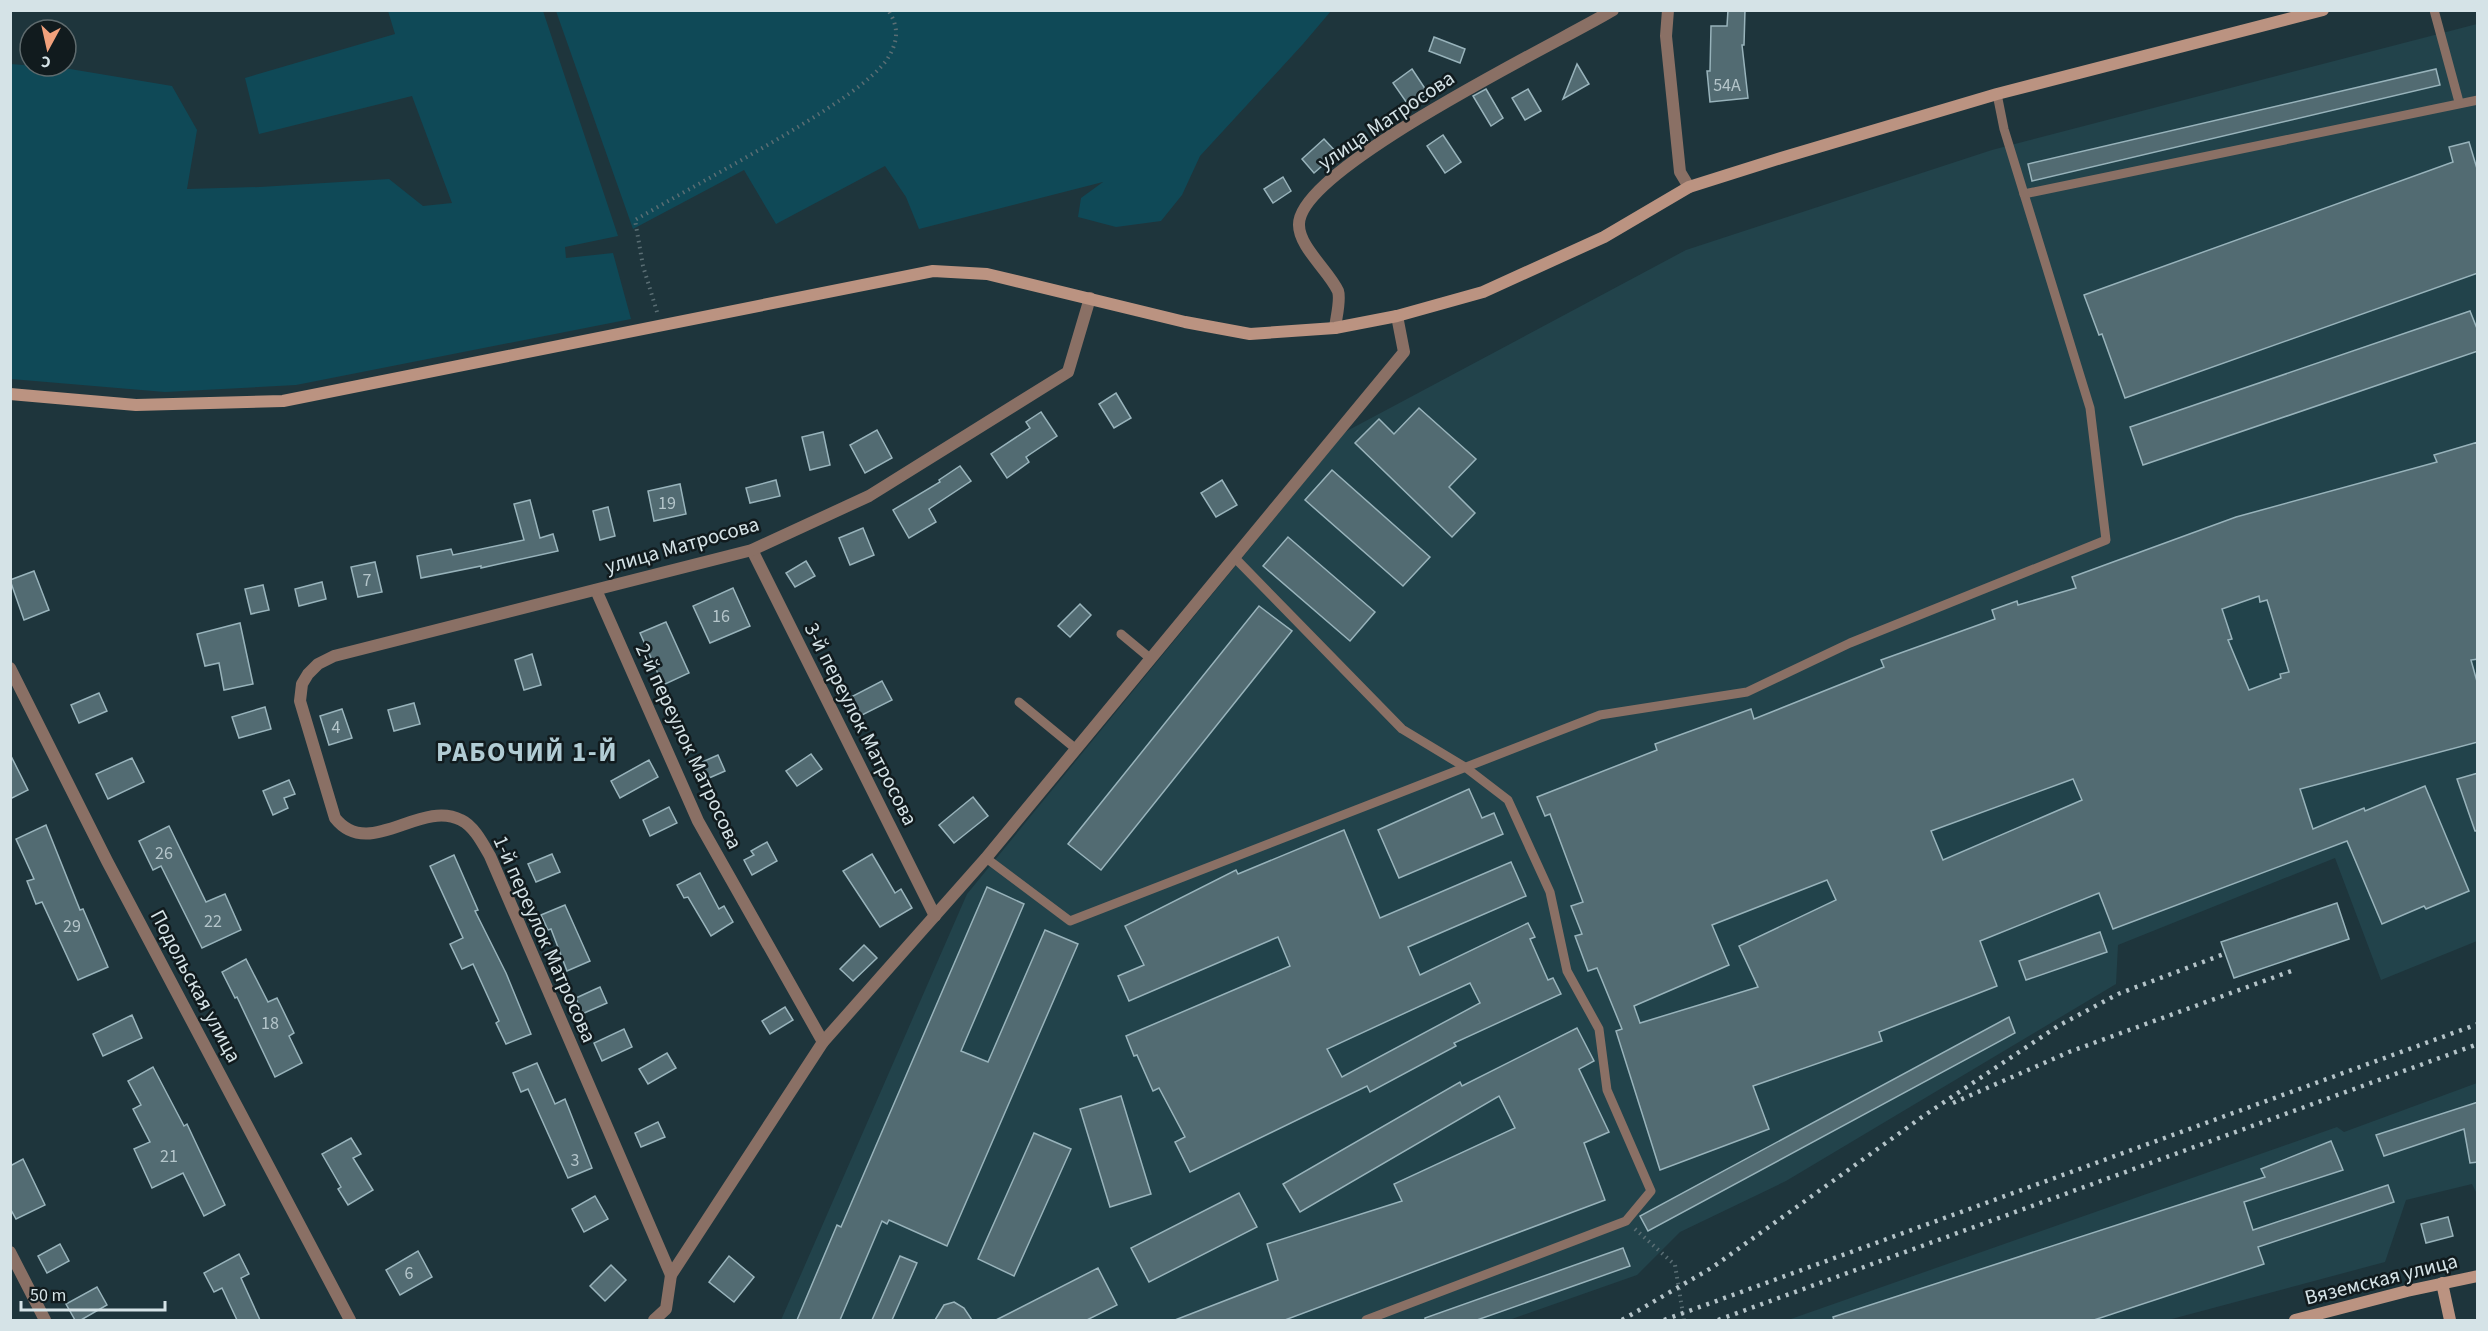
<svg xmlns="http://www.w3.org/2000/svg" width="2488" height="1331" font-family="'Source Sans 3',sans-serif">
<rect width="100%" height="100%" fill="#1e353c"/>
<g fill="#22434b">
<path d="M2477,24v917l-96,39 -46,-122 -217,87 -2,39 -330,197 -106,51 -43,43 -128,45h-728l186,-426 378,-462 341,-182 306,-100z"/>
<path d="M2477,1083v111l-5,-10 -66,16 -21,62 -217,58h-380l549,-193 7,5z"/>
</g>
<g fill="#0f4957">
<path d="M388,11h155l75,225 -53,11 1,11 47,-5 18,66 -335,66 -131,7 -154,-13v-315l59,5 102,17 25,44 -10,59 73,-2 129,-8 34,27 29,-3 -40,-107 -153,38 -14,-56 150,-44z"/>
<path d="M556,11v-1l775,1 -28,33 -103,112 -18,39 -21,26 -45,6 -38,-10 3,-19 22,-16 -184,47 -13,-32 -21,-31 -109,58 -32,-54 -111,59z"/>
</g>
<g fill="#526b72" stroke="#98b3bb" stroke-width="1.5" fill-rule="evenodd">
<path d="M1728,10h17l-1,35h-2l6,53 -38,4 -3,-31h3l1,-45h16z"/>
<path d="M1434,37l31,12 -5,14 -31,-12z"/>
<path d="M1577,64l12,20 -26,15z"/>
<path d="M1412,69l16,24 -19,13 -16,-23z"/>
<path d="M2436,69l4,16 -408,96 -4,-17z"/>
<path d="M1486,89l17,29 -12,8 -18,-30z"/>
<path d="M1528,89l13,22 -16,9 -13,-22z"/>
<path d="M1443,135l18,27 -16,11 -18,-27z"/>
<path d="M1324,139l13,14 -23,20 -12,-14z"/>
<path d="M2469,142l9,30v101l-353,125 -23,-64 -3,1 -15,-40 369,-133 -4,-15z"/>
<path d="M1283,177l8,14 -18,12 -9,-14z"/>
<path d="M2470,311l8,20v20l-335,114 -13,-38z"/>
<path d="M1116,393l15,25 -17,10 -15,-24z"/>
<path d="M1419,408l57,51 -27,28 26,26 -23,24 -97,-94 24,-24 15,15z"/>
<path d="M1041,412l16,24 -31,21 3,5 -22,16 -16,-24 39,-26 -4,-6z"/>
<path d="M877,430l15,28 -27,15 -15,-28z"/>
<path d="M823,432l7,33 -20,5 -8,-33z"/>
<path d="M2478,442v217l-7,1 7,25v57l-178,47 13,40 51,-21 1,3 60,-25 44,105 -43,18 -2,-3 -42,18 -35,-83 -234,88 -14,-36 -119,48 17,45 -118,46 3,9 -129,45 16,43 -109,41 -44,-139 6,-2 -25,-61 -9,3 -13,-35 7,-2 -11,-28 12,-4 -33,-88 -5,2 -8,-19 120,-47 -2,-6 96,-35 3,10 130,-52 -3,-7 114,-41 -3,-9 25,-9 1,4 58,-17 -4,-11 164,-60 201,-55 -3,-7zM2259,596l1,6 7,-2 22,72 -9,2 1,4 -32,12 -21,-50 4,-1 -10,-30zM2073,779l9,21 -139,60 -12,-29zM1827,880l9,20 -97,46 19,41 -118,36 -6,-17 95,-41 -17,-40z"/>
<path d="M960,466l11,15 -42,28 7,13 -27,16 -16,-28 47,-28 -1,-2z"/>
<path d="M1332,470l98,87 -27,29 -98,-86z"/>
<path d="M776,480l4,16 -30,7 -4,-15z"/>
<path d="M1222,480l15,25 -21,12 -15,-24z"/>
<path d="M680,484l6,30 -32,7 -6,-30z"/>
<path d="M530,500l10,38 13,-4 5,17 -77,17v-2l-60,12 -4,-22 34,-7 2,6 71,-15 -10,-36z"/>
<path d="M608,507l7,29 -15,4 -7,-29z"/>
<path d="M863,528l11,27 -24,10 -11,-27z"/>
<path d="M1288,537l87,75 -25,29 -87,-75z"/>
<path d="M806,561l9,15 -20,11 -9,-14z"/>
<path d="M375,562l7,30 -24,5 -7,-30z"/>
<path d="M34,571l15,39 -25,10 -14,-40z"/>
<path d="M322,582l4,17 -27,7 -4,-17z"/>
<path d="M263,585l6,25 -18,4 -6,-25z"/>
<path d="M733,588l17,38 -40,17 -17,-37z"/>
<path d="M1080,604l11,11 -21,22 -12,-11z"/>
<path d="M1259,606l33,25 -191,239 -33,-26z"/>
<path d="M666,622l23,51 -26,12 -23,-52z"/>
<path d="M240,623l13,61 -29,6 -5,-27 -14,3 -8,-32z"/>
<path d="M532,654l9,31 -17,5 -9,-30z"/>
<path d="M882,681l10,19 -32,16 -9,-19z"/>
<path d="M99,693l8,18 -28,12 -8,-18z"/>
<path d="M414,703l6,21 -26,7 -6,-21z"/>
<path d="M265,707l6,22 -32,9 -7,-21z"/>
<path d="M342,709l10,29 -23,7 -9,-29z"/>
<path d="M10,754l18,36 -18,9z"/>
<path d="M811,754l11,15 -25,17 -11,-15z"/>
<path d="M718,755l7,16 -25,11 -7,-16z"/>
<path d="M132,758l12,24 -36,17 -12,-25z"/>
<path d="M649,760l9,17 -38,21 -9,-17z"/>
<path d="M2478,773v58h-3l-18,-52z"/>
<path d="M289,780l6,14 -11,4 4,10 -15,7 -10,-24z"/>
<path d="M1469,789l13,29 12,-5 9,21 -104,44 -21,-48z"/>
<path d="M973,797l15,19 -34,27 -15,-18z"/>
<path d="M669,807l8,16 -27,13 -7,-16z"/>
<path d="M46,825l34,85 3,-1 25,58 -30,13 -36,-78 -6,2 -9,-23 7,-2 -18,-40z"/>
<path d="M169,826l37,76 19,-8 16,36 -39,18 -41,-82 -8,4 -14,-29z"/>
<path d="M1344,830l36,88 131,-56 15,34 -118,51 12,28 108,-52 7,14 -5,2 18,41 5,-2 8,16 -107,49 2,3 -86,46 -3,-6 -177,86 -15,-30 10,-5 -26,-49 -6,3 -16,-36 -3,1 -8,-20 164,-70 -12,-29 -149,64 -11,-25 26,-11 -19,-39 111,-56 2,4zM1470,983l10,20 -138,74 -15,-28z"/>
<path d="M767,842l10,19 -25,14 -8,-15 10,-5 -3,-4z"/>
<path d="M552,854l8,18 -24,10 -8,-18z"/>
<path d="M872,854l23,39 6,-4 11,19 -32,19 -37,-56z"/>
<path d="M454,855l24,55 -3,1 31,62 25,61 -25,10 -10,-21 3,-2 -26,-57 -11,5 -12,-25 13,-6 -33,-72z"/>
<path d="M700,873l19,36 5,-3 9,16 -22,14 -23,-39 -4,1 -7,-13z"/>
<path d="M987,887l37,17 -63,147 27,11 57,-132 33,14 -131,302 -58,-26 -2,4 -5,-3 -42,99h-43l40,-95 4,2z"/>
<path d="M2337,903l12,36 -115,39 -13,-36z"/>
<path d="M565,905l25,56 -23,10 -16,-42 -3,1 -7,-15z"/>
<path d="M2100,932l7,20 -81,28 -7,-19z"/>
<path d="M864,945l13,13 -24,23 -13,-12z"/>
<path d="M246,959l22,43 9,-4 17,35 -5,3 13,27 -27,14 -38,-80 -2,1 -13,-26z"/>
<path d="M600,987l7,16 -25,11 -6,-16z"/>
<path d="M785,1007l8,13 -23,14 -8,-13z"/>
<path d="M132,1015l10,23 -39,18 -10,-22z"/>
<path d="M2009,1017l6,16 -367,198 -8,-15z"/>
<path d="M1577,1028l17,33 -15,8 30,63 -25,11 21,57 -320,120h-110l103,-40 -11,-36 135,-43 -8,-17 121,-56 -16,-32 -199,116 -17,-28 177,-102 2,4z"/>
<path d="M624,1029l8,18 -30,14 -8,-18z"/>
<path d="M667,1053l9,15 -28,16 -9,-15z"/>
<path d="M537,1063l18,41 10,-5 27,69 -24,10 -40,-89 -7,3 -8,-19z"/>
<path d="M153,1067l31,59 3,-2 38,81 -21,11 -21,-43 -31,15 -18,-39 16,-7 -17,-33 8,-4 -13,-24z"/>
<path d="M1121,1096l30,98 -41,13 -30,-98z"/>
<path d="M2478,1102v60l-8,1 -6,-34 -80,27 -8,-21z"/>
<path d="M658,1122l7,15 -24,10 -6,-14z"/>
<path d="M1034,1133l37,16 -57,127 -36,-17z"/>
<path d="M351,1138l10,16 -8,4 20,32 -25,15 -10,-16 3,-2 -19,-33z"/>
<path d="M2331,1141l12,29 -99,32 9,28 135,-45 6,17 -136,45 6,17 -170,56h-260l-1,-3 432,-140 -4,-8z"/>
<path d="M23,1159l22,46 -29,14 -6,-11v-42z"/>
<path d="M1239,1193l18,34 -108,55 -18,-34z"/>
<path d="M595,1196l13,23 -24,13 -12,-23z"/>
<path d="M2448,1217l5,19 -27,7 -5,-19z"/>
<path d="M60,1244l9,17 -22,12 -9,-17z"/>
<path d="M1623,1248l7,18 -153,54h-52v-2z"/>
<path d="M418,1251l14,26 -32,18 -14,-25z"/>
<path d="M239,1254l10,20 -8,4 19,42h-23l-15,-32 -8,4 -10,-19z"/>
<path d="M729,1256l25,21 -20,25 -25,-20z"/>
<path d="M900,1256l17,7 -25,57h-20z"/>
<path d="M611,1265l15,15 -21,21 -15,-15z"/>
<path d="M1098,1268l19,37 -30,15h-91z"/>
<path d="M97,1287l10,18 -26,15h-6l-9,-16z"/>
<path d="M954,1302l10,6 8,12h-37l9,-15z"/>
</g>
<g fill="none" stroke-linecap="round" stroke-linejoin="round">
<g stroke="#5a6e74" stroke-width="4" stroke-dasharray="1.5 4.5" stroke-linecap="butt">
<path d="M657,312l-14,-46 -8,-46c62,-36 126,-69 187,-108 19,-12 50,-33 64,-51 12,-18 14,-33 2,-51"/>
<path d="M1635,1229l40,36 9,55"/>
</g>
<g stroke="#8a7065" stroke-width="9">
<path d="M2434,10l25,92"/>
<path d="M2024,194l454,-94"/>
<path d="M1234,557l168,172 63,38 43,33 42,92 17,79 32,58 8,61 44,101 -25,30 -260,99"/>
<path d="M1121,634l30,25"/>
<path d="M1019,702l57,47"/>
<path d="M986,858l84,63 530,-206 147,-23 103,-49 256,-103 -16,-132 -86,-279 -7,-35"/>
</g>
<g stroke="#8a7065" stroke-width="12">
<path d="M1668,10l-2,26 14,136 9,15"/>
<path d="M1335,328c1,-10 6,-28 3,-37 -9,-20 -39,-44 -39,-66 -2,-57 263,-184 314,-215"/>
<path d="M752,550l183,366"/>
<path d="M596,590l102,231 125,221"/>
<path d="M10,668l97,193 243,459"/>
<path d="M10,1252l35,68"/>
<path d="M671,1275l-181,-419c-7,-12 -16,-30 -29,-36 -41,-21 -92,41 -126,-2l-35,-117 2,-17 6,-10 10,-10 16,-8 418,-106 117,-54 199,-124 22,-74"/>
<path d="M654,1320l12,-11 5,-34 152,-233 163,-184 418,-506 -7,-36"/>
</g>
<g stroke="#bb9381" stroke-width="12">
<path d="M10,394l126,11 147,-4 650,-130 54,3 198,48 65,12 85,-6 62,-12 86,-24 121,-55 85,-50 92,-29 216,-64 326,-84"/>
<path d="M2442,1283l8,37"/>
<path d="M2295,1320l112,-29 71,-15"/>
</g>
<g stroke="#b4c3c8" stroke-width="4.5" stroke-dasharray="3 6" stroke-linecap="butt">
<path d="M1953,1103l116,-51 225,-82"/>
<path d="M1622,1320l91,-53 209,-150 136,-91 60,-32 106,-40"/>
<path d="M1664,1320l814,-296"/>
<path d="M1718,1320l760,-276"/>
</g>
</g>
<g text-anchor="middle" stroke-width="5" stroke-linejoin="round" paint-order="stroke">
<g font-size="18" fill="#b4c5ca">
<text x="1727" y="91">54А</text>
<text x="667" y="509">19</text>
<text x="367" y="586">7</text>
<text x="721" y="622">16</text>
<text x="336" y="733">4</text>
<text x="164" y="859">26</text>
<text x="213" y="927">22</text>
<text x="72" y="932">29</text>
<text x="270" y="1029">18</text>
<text x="169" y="1162">21</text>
<text x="575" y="1166">3</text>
<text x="409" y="1279">6</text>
</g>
<g font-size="21" fill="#d5e3e7" stroke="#111b1e">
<text transform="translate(1386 120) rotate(-34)" y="7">улица Матросова</text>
<text transform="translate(682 545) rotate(-16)" y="7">улица Матросова</text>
<text transform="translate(861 724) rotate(63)" y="7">3-й переулок Матросова</text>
<text transform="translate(689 746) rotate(65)" y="7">2-й переулок Матросова</text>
<text transform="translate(545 939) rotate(66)" y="7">1-й переулок Матросова</text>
<text transform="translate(196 986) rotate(62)" y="7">Подольская улица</text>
<text transform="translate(2381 1279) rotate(-14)" y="7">Вяземская улица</text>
</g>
<g font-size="27" font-weight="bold" letter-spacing="1.5" fill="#b1ccd4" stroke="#111b1e">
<text x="527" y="761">РАБОЧИЙ 1‑Й</text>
</g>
</g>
<rect width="2488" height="1331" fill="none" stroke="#d5e3e7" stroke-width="24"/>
<g transform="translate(48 48) rotate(188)"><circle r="28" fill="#111b1e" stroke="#5f6b6e" stroke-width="1.5"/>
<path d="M0-4.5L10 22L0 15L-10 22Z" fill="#f1a17c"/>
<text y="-9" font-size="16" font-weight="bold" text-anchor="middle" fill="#d5e3e7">С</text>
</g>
<path d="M21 1301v9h144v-9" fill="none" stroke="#d5e3e7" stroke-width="3"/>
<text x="30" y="1301" font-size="18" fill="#d5e3e7" stroke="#111b1e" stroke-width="4.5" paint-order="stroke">50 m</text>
</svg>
